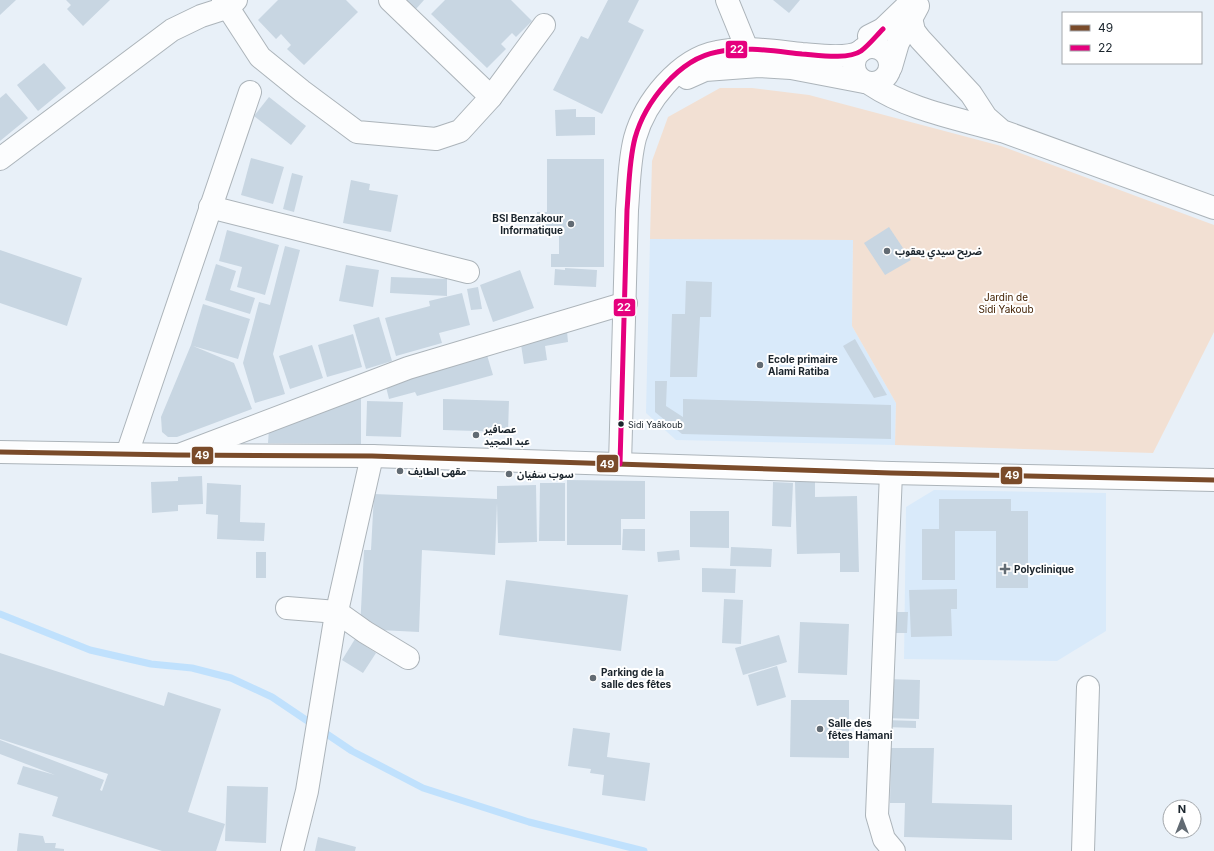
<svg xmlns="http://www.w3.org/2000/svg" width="1214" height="851" font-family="Inter,'Noto Sans Arabic',sans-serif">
<rect width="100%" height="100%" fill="#e8f0f8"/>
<g fill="#d9eafa">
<path d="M650,239l203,1 -1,86 44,77 -1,42 -219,-5 -30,-27z"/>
<path d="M934,490l172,3v138l-49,30 -153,-2 2,-152z"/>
</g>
<path fill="#f2e0d3" d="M720,88h32l57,7 192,51 213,79v107l-61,121 -258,-8 1,-42 -44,-77 1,-86 -203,-1 2,-78 16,-44z"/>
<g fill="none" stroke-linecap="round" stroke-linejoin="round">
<path stroke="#c0e1fd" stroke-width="7" d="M0,614l90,36 61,14 41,4 39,10 41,19 80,54 71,37 106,34 115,29"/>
</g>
<g fill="#c8d6e2">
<path d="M0,0h16l-16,15z"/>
<path d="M66,0h44l-27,26 -16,-17 4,-4z"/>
<path d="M278,0h68l12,12 -54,53 -17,-16 4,-4 -10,-11 -5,5 -18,-19z"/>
<path d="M405,0h19l-8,9z"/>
<path d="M445,0h66l21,21 -16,16 -4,-4 -11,11 5,5 -19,19 -56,-54z"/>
<path d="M608,0h31l-11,22 16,8 -42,84 -49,-24 28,-54 7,3z"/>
<path d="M773,0h27l-11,13z"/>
<path d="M44,63l22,25 -28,23 -21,-26z"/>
<path d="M6,93l22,25 -28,23v-43z"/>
<path d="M269,97l37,29 -15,19 -37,-29z"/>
<path d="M576,109v8h19v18l-39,1 -1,-26z"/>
<path d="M251,158l33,9 -11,37 -32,-9z"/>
<path d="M547,159h57v108h-53v-13h8v-18h-22v-24h10z"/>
<path d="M292,173l11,3 -9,36 -11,-3z"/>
<path d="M351,180l19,4 -1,6 29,5 -7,37 -48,-9z"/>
<path d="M889,227l22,33 -26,15 -21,-32z"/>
<path d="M227,230l52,15 -14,50 -28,-8 5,-20 -23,-6z"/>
<path d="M285,246l15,4 -27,104 12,40 -30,9 -12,-40 16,-61 11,3z"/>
<path d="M0,250l82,28 -15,48 -67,-23z"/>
<path d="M216,264l20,7 -6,19 25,8 -5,16 -45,-14z"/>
<path d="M346,265l33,5 -6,37 -34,-6z"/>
<path d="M565,268l32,2 -1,17 -42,-2 1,-16 10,1z"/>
<path d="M520,270l14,38 -41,14 -13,-37z"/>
<path d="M391,277l56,2v17l-57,-3z"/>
<path d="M686,281l26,1 -1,35h-11l-3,60h-27l2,-63h13z"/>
<path d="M478,287l4,22 -11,1 -4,-21z"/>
<path d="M462,293l8,32 -31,8 3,10 -46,13 -11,-38 45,-12 -1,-5z"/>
<path d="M203,304l47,15 -12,40 -45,-13 41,17 18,46 -75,28h-9l-6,-5 -1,-15 30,-72z"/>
<path d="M379,317l13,44 -26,8 -13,-44z"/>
<path d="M567,331l1,11 -23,4 2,14 -23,4 -4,-26z"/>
<path d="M353,334l9,33 -35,10 -9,-32z"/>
<path d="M855,339l32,56 -13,3 -31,-52z"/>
<path d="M312,345l11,33 -33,11 -11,-33z"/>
<path d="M487,355l6,20 -76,21 -2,-4 -26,7 -4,-16z"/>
<path d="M655,381h12l-1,25 17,11v-18l208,6v34l-209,-5 -27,-22z"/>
<path d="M361,398v46l-93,-1 1,-14z"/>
<path d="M443,399l66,2 -1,31 -65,-2z"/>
<path d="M367,401l36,1 -2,35 -35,-1z"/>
<path d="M202,476l1,28 -25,1v6l-26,2 -1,-31 27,-1v-4z"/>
<path d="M567,480l78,1v38h-24v26h-54z"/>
<path d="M773,482l20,1 -2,44 -19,-1z"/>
<path d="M795,482h20v15l42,-1 2,76h-19v-19l-43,1z"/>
<path d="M207,483l34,2 -1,37 25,1 -1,18 -47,-2 1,-24 -12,-1z"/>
<path d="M540,483h25v58h-26z"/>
<path d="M536,485l1,57 -39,1 -1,-40 -2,52 -73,-5 -3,82 -59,-3 4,-79h7l3,-56 123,5v-13z"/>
<path d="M939,499h72v12h17v77h-32v-57h-41v49h-33v-51h17z"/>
<path d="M690,511h39v37l-39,-1z"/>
<path d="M623,529h22v22l-23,-1z"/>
<path d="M731,547l41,2 -1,18 -41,-1z"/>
<path d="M679,550l1,10 -22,2 -1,-10z"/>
<rect x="256" y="552" width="10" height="26"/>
<path d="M702,568l34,1 -1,24 -33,-1z"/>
<path d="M506,580l122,15 -7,56 -122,-16z"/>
<path d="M957,589v20h-6l1,27 -41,1 -2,-47z"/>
<path d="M724,599l19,1 -2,44 -19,-1z"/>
<path d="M894,612h14l-1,21h-14z"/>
<path d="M800,622l49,2 -2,51 -49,-2z"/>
<path d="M779,635l8,27 -44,13 -8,-27z"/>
<path d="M355,639l21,14 -13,20 -21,-13z"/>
<path d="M0,653l164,53 4,-14 53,17 -33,103 37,12 -9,27h-54l-110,-35 6,-19 -41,-13 6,-18 32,9 -55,-21v-14l104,40 -4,10 2,1 6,-17 -108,-35z"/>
<path d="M777,666l9,31 -29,9 -9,-31z"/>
<path d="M885,679l35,1 -1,39 -36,-1z"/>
<path d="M791,700h58v58l-59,-1z"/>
<path d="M885,720l31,1v7l-31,-1z"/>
<path d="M573,728l37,5 -3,24 43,6 -5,38 -43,-6 2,-20 -14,-2 1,-4 -23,-3z"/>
<path d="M891,748h43l-2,55 80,2v35l-108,-3 1,-34h-15z"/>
<path d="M227,786l41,1 -2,56 -41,-2z"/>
<path d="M19,833l24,3 2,7h11l-1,5 9,1v2h-47z"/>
<path d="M318,837l38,10 -1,4h-40z"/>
</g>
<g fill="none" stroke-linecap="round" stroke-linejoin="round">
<defs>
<g id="minor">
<path d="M223,0l37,57 42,34 55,41 79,7 24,-8 31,-34 53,-72"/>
<path d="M390,0l101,97"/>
<path d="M911,18l3,13 6,8 51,55 15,23 16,14 212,77"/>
<path d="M870,84c39,26 86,34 131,47"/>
<path d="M0,159l172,-129 29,-14 28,-9 7,-7"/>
<path d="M210,207l258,65"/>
<path d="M127,454l123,-362"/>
<path d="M179,455l229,-87 218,-65"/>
<path d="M891,473l-14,342 7,24 10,12"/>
<path d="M287,608l50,4 28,20 43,26"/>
<path d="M292,851l15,-60 28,-171 37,-164"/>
<path d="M1083,851l5,-164"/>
</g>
<g id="major">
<path d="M727,0l20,49"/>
<path d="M869,36l14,-7 30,-29"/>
<circle cx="872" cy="65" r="18"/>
<path d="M891,67l7,-24 20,-37"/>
<path d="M687,78l18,-8 54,-4 32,2 73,14"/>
<path d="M0,452l177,3 195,1 519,17 323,7"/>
<path d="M620,464l7,-254c2,-24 2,-49 8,-72 10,-36 44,-79 82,-86 28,-6 56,-1 85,2 15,1 46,6 59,-3 8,-6 15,-15 22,-22"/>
</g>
</defs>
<use href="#minor" stroke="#acb4ba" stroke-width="24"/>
<use href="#major" stroke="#acb4ba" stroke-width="24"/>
<use href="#minor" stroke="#fcfdfe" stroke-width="22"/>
<use href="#major" stroke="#fcfdfe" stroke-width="22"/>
<defs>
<path id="bus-1" d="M0,452l177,3 195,1 519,17 323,7"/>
<path id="bus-2" d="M620,464l7,-254c2,-24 2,-49 8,-72 10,-36 44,-79 82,-86 28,-6 56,-1 85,2 15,1 46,6 59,-3 8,-6 15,-15 22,-22"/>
</defs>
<use href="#bus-1" stroke="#fff" stroke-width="8"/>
<use href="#bus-2" stroke="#fff" stroke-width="8"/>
<use href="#bus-1" stroke="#7a4b2a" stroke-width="5"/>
<use href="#bus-2" stroke="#e5007d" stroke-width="5"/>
</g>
<g fill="#626b73" stroke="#fff" stroke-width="1.5">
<circle cx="571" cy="224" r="4"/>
<circle cx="887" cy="251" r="4"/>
<circle cx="760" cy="365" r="4"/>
<circle cx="476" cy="435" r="4"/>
<circle cx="400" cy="471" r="4"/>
<circle cx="509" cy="474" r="4"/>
<path d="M1003 563h4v4h4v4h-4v4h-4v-4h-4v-4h4z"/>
<circle cx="593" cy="678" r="4"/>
<circle cx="820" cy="729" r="4"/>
</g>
<circle fill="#1a242c" stroke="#fff" stroke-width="1.5" cx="621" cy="424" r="3.5"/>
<g text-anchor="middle" stroke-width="4" stroke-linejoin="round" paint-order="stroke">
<g font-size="9" fill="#1a242c" stroke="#fff" text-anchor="start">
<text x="628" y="428">Sidi Yaâkoub</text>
</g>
<g font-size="10" font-weight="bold" fill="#1a242c" stroke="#fff" text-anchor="start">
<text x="563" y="222" text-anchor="end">BSI Benzakour<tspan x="563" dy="12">Informatique</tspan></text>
<text x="895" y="255">ضريح سيدي يعقوب</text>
<text x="768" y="363">Ecole primaire<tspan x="768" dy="12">Alami Ratiba</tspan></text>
<text x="484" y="433">عصافير<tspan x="484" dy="12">عبد المجيد</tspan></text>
<text x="408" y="475">مقهى الطايف</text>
<text x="517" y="478">سوب سفيان</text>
<text x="1014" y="573">Polyclinique</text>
<text x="601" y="676">Parking de la<tspan x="601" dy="12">salle des fêtes</tspan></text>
<text x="828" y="727">Salle des<tspan x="828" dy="12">fêtes Hamani</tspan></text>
</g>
<g font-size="10" fill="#422000" stroke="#fff">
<text x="1006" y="301">Jardin de<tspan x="1006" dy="12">Sidi Yakoub</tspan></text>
</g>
</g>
<g stroke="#fff" stroke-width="1.5">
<rect x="725" y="40" width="23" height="19" rx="4" fill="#e5007d"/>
<rect x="613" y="298" width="23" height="19" rx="4" fill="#e5007d"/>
<rect x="191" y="446" width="23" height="19" rx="4" fill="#7a4b2a"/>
<rect x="596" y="454" width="23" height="19" rx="4" fill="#7a4b2a"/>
<rect x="1000" y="466" width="23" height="19" rx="4" fill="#7a4b2a"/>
</g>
<g font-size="11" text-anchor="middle" font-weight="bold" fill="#fff">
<text x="737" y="53">22</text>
<text x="624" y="311">22</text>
<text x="202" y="459">49</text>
<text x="607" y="468">49</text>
<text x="1012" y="479">49</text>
</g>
<rect x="1062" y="12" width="140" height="52" fill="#ffffff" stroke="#a3a7ab"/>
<rect x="1070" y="25" width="20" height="6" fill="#7a4b2a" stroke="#a3a7ab"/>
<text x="1098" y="32" font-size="12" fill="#1a242c">49</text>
<rect x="1070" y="45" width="20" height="6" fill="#e5007d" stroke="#a3a7ab"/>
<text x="1098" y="52" font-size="12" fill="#1a242c">22</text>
<g transform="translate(1182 819)"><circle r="19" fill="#ffffff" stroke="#a3a7ab"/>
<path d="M0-3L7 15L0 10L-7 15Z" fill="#626b73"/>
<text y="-6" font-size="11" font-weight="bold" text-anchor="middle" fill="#1a242c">N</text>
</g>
</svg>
